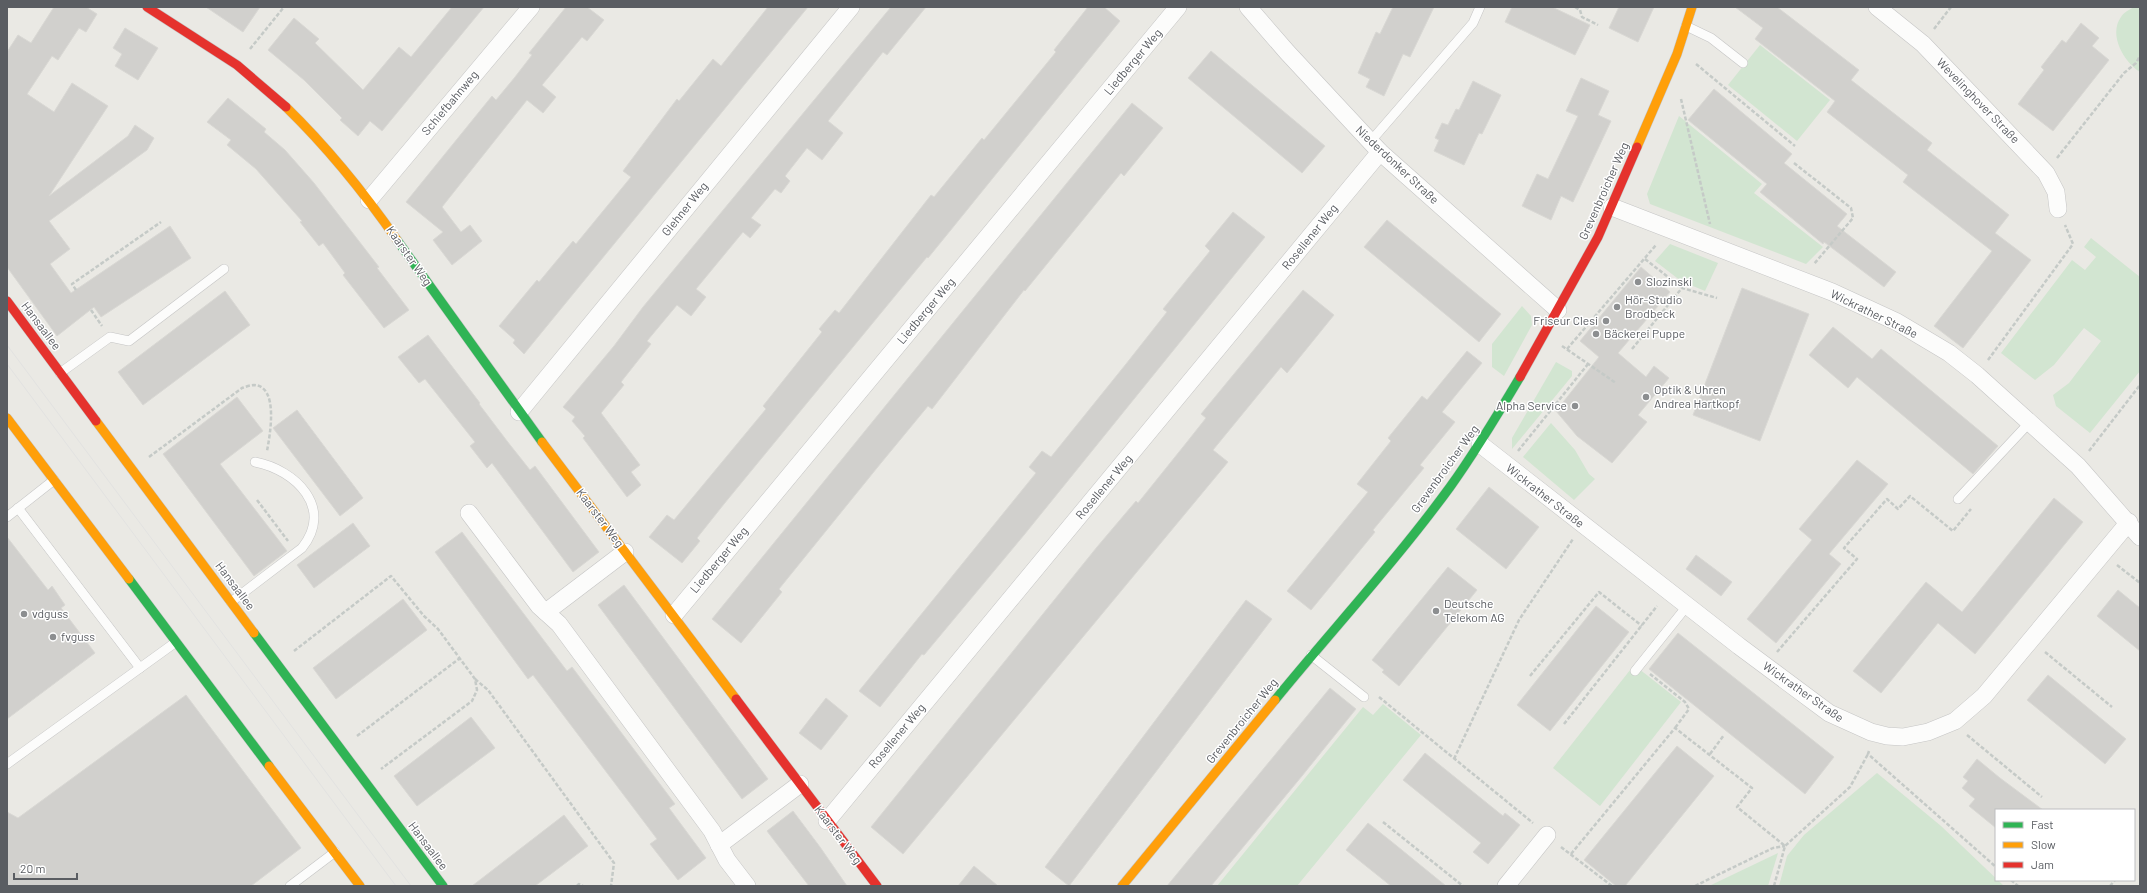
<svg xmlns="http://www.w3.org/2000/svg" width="2147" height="893" font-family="Barlow,sans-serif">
<rect width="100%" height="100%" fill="#eae9e4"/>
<g fill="#d2e5d1">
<path d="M2134,7h6v65c-16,-10 -32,-37 -19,-55 3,-5 8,-7 13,-10z"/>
<path d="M1760,45l70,55 -33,41 -69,-56z"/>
<path d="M1679,116l83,68 -8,9 69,54 -17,17 -156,-60 -3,-10z"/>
<path d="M2091,238l49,39v94l-50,62 -34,-27 -3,-11 16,-12 32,-42 -17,-13 -30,37 -19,15 -34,-27 71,-93 13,10 11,-13 -12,-10z"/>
<path d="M1670,244l48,19 -13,28 -24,-10 -26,-20z"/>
<path d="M1522,306l9,10 1,9 -28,51 -12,-9v-23z"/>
<path d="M1556,362l16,9v5l-60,73v-11z"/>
<path d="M1551,423l24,27 14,24 6,5 -21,21 -51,-43z"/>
<path d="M1634,665l47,37 -81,104 -47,-38z"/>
<path d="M1383,704l38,31 -124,151h-80l146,-179 10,8z"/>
<path d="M1877,773l64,53 63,60h-225l8,-30 17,-21z"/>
<path d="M1778,853l-10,33h-59z"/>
</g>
<g fill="#d1d0cd" stroke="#d9d8d4">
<path d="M54,7h32l11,7 -11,18 -7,-4 -21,32 -6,-4 -25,38 27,18 18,-29 36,23 -59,90 79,-60 7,-11 19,13 -7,12 -98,71 21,28 -20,15 21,29 99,-67 21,32 -90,59 -7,-10 -37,29 -50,-69v-215l11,-17 13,8z"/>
<path d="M206,7h54l-17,25z"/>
<path d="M452,7h32l-102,124 -12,-10 -12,15 -18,-16 2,-2 -38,-38 -36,-30 26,-32 25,21 -4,4 48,47 36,-43 12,10z"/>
<path d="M566,7h21l17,13 -17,21 -5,-4 -40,48 14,12 -13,16 -16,-13 -85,107 19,25 9,-7 12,16 -30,24 -19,-25 10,-8 -37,-30 86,-106 4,4 19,-23 17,-22 -3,-2z"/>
<path d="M768,7h40l-284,347 -11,-11 2,-3 -16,-14 38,-46 2,2 34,-41 3,3 55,-67 -8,-6 54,-72 2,2 34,-42 8,7z"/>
<path d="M891,7h35l-39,48 -4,-3 -55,69 15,12 -21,27 -15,-12 -22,28 5,5 -9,12 -6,-4 -24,29 10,7 -11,13 -7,-6 -47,57 10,8 -15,19 -14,-11 -30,36 4,3 -30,38 3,3 -23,28 39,52 -9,7 10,13 -14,12 -44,-59 2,-2 -13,-15 3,-4 -12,-10 51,-61 29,-39z"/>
<path d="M1088,7h16l16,14 -170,210 -22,27 -1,-1 -203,247 -27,34 3,3 -18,22 -33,-26 18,-22 7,5 92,-111 -3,-3 59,-74 -3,-3 16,-19 4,3 92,-118 3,2 48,-59 2,2 72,-88 -2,-2z"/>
<path d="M1393,7h41l-24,50 -7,-3 -19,42 -18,-9 4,-8 -12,-6 18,-41 4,2z"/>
<path d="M1512,7h40l38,18 -15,30 -70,-33z"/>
<path d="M1619,7h35l-16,35 -29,-14z"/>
<path d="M1735,7h42l82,63 -8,10 81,63 -5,7 82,65 -14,18 36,27 -68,88 -29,-22 58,-75 -89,-69 5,-7 -81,-63 8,-11 -80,-62 8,-11z"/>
<path d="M2081,23l18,15 -7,8 17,14 -56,71 -35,-27 26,-34 -3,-3 21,-27 4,3z"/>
<path d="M125,28l33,20 -20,32 -23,-14 7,-12 -9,-6z"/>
<path d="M1211,51l114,95 -23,27 -114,-95z"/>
<path d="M1581,78l28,13 -11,24 13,6 -38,81 -12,-6 -10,24 -29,-14 15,-32 11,5 30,-63 -12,-5z"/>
<path d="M1473,81l28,14 -19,39 -3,-1 -15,32 -30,-14 5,-11 -4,-2 7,-15 6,2 8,-16 3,1z"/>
<path d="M1714,89l78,65 -8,9 63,51 -10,12 59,46 -12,15 -60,-45 -1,2 -63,-52 7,-8 -79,-64z"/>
<path d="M228,98l38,31 -2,3 21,18 29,33 65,84 -2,1 32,42 -25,18 -41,-53 2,-2 -22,-30 -4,3 -19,-24 2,-1 -46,-52 -29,-24 4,-5 -24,-18z"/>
<path d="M1132,103l31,25 -39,48 -3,-3 -96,118 -1,-1 -92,119 -4,-3 -47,57 -102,126 3,3 -41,51 -29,-24z"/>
<path d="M1233,212l32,25 -241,298 -100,120 -2,-1 -42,53 -21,-16 177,-218 -7,-6 13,-16 9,6 75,-93 41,-52 -4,-3 47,-58 -5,-5z"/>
<path d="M1387,220l114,94 -22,28 -115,-95z"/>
<path d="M1641,267l29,25 -52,61 28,24 8,-11 15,12 -31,37 9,7 -35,41 -35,-27 -21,-25 43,-54 -19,-16z"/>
<path d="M1742,288l67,26 -49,127 -67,-26z"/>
<path d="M1303,290l31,25 -47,58 -6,-6 -68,83 15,12 -325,392 -32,-27 226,-280 39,-46 2,2 49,-61 19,-24 -5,-4z"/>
<path d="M225,291l25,34 -107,80 -25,-33z"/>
<path d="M1833,327l39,32 9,-10 117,97 -25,28 -116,-97 -9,11 -39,-33z"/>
<path d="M428,335l52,68 -1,1 28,37 23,29 5,-4 64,86 -26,20 -81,-109 -5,5 -17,-22 5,-4 -50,-63 -6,4 -21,-26z"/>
<path d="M1467,351l15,12 -40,49 13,10 -35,43 4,3 -51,62 2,2 -64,78 -24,-19 81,-99 -11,-8 34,-43 -3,-3 34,-42 5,4z"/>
<path d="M237,397l26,34 -43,33 67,87 -33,25 -91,-122z"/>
<path d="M297,410l66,88 -23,18 -67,-88z"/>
<path d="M1857,460l31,24 -59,70 12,10 -65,79 -29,-24 65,-79 -13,-11z"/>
<path d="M1489,487l50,40 -33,42 -50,-40z"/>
<path d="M2054,498l29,24 -108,132 -37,-31 -57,70 -28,-22 73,-89 36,30z"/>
<path d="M353,523l17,23 -56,42 -17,-23z"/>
<path d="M462,532l105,139 5,-4 103,137 -6,4 37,50 -28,22 -28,-36 7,-5 -124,-164 -5,4 -93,-127z"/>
<path d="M7,537l41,53 4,-4 13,19 -4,3 34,45 -88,66z"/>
<path d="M1696,555l36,27 -11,14 -35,-27z"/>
<path d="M1448,567l29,23 -78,96 -17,-14 2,-2 -12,-10z"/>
<path d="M624,585l144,194 -26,20 -144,-194z"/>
<path d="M2118,590l22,18v43l-43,-35z"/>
<path d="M403,599l24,31 -91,69 -23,-31z"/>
<path d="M1246,600l26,19 -203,267 -24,-19z"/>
<path d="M1596,606l33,26 -79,99 -33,-26z"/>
<path d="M1678,633l156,124 -29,37 -156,-125z"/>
<path d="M2048,675l78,64 -21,25 -78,-64z"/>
<path d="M1330,688l26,21 -54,67 -91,110h-44z"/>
<path d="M186,695l115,153 -50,38h-244v-74l11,6z"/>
<path d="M826,698l22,18 -27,34 -22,-17z"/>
<path d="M471,717l24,31 -78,58 -23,-30z"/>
<path d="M1677,746l37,30 -89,110h-9l-32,-26z"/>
<path d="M1425,753l78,63 2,-3 15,12 -32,39 -15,-12 8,-9 -78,-63z"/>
<path d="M1977,759l23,19 43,32h-47v18l-27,-22 6,-7 -13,-11 6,-7 -5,-4z"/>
<path d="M793,811l27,36 27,39h-38l-42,-55z"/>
<path d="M564,815l24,31 -53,40h-63z"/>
<path d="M1368,823l24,19 54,44h-55l-45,-36z"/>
<path d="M974,866l24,20h-40z"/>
</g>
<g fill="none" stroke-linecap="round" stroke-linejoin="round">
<defs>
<g id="lane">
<path d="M1686,26l25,12 32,25"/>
<path d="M1370,142l103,-119 7,-16"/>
<path d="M60,373l50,-36 19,4 95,-72"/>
<path d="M1958,499l72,-77"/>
<path d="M18,508l122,160"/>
<path d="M7,517l47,-37"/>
<path d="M231,602l71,-54c32,-40 -6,-78 -47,-86"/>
<path d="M1311,655l53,42"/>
<path d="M1635,671l52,-65"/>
<path d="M7,764l169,-122"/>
<path d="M290,886l45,-34"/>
</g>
<g id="street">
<path d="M1248,7l39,45 93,100 178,158"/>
<path d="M1877,7l46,37 123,129 10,19 2,17"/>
<path d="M369,200l162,-193"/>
<path d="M1612,207l220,85 65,30 52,31 28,22 101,91 62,71"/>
<path d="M519,412l332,-405"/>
<path d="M1480,444l259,202 90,67 42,19 16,4 16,1 25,-5 27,-11 29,-25 145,-174"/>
<path d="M469,513l70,93 20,18 153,207 15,29 20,26"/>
<path d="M546,612l79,-60"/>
<path d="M674,615l504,-608"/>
<path d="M827,821l553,-669"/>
<path d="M719,845l81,-61"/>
<path d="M1506,886l41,-51"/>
</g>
<g id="fast">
<path d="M397,240l145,202"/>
<path d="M129,579l140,187"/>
<path d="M254,633l189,253"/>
<path d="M1275,700c58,-71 121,-139 175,-213 26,-36 48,-73 70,-110"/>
</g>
<g id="slow">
<path d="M286,107c43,42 77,84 111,133"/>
<path d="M1637,147l40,-93 15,-47"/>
<path d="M7,418l122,161"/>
<path d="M96,421l158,212"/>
<path d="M542,442l194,257"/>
<path d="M269,766l91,120"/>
<path d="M1122,886l153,-186"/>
</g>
<g id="jam">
<path d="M147,7l90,58 49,42"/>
<path d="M7,301l89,120"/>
<path d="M1520,377l78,-140 39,-90"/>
<path d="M736,699l141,187"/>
</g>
</defs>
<use href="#lane" stroke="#c5c5c5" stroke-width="10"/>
<use href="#street" stroke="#c5c5c5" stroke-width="18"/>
<use href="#fast" stroke="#c5c5c5" stroke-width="10"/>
<use href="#slow" stroke="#c5c5c5" stroke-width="10"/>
<use href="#jam" stroke="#c5c5c5" stroke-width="10"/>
<g stroke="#c5cac7" stroke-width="2.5" stroke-dasharray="4 2" stroke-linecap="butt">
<path d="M1575,7l5,3 2,7 16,8"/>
<path d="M1934,29l17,-22"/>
<path d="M250,49l34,-42"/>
<path d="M1696,64l99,82"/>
<path d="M1681,99l29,125"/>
<path d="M2057,158l67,-85 12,-10 4,-7"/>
<path d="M1794,163l57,45 2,10 -39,46"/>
<path d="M1645,259l37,29"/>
<path d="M76,290l-4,-6 89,-62"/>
<path d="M91,310l11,16"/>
<path d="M1562,346l54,37"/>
<path d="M1567,349l89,-104"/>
<path d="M1632,349l50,-61 35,10"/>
<path d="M1988,360l85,-116 -8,-19"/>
<path d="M1518,451l70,-87"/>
<path d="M2089,451l51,-66"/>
<path d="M149,457l93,-69c3,-1 8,-3 12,-3 25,1 16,50 13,66"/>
<path d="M257,500l31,41"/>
<path d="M2117,565l23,18"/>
<path d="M294,651l97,-75 33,40 14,13 37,50 2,11 -5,11 -91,68"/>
<path d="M1777,652l80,-93 -13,-11 43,-49 11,10 12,-13 43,35 18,-22"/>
<path d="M2045,652l67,55"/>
<path d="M1650,674l35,28 4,7 -14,19"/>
<path d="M1530,676l69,-84 43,34"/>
<path d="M475,679l13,11 126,173 -3,23"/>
<path d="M1379,697l154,126"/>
<path d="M1564,724l93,-118"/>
<path d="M1967,735l75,62"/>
<path d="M357,736l103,-78"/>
<path d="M1869,751l-1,3 128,113"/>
<path d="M1710,754l14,-19"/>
<path d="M1454,759l65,-139 54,-81"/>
<path d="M1383,822l80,64"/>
<path d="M1561,847l51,39"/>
<path d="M1571,854l104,-126 77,60 -15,19 48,39"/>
<path d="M2011,880l7,6"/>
<path d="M577,886l2,-2 4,2"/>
<path d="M1695,886l78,-38 12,-2"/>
<path d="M1774,886l11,-40 65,-59 18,-33"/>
<path d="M2110,886l5,-6"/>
</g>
<use href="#lane" stroke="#fcfcfb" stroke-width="9"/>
<use href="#street" stroke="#fcfcfb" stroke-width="17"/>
<use href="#fast" stroke="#30b455" stroke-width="9"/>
<use href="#slow" stroke="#ff9f0a" stroke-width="9"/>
<use href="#jam" stroke="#e5322d" stroke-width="9"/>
<g stroke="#e2e2e1" stroke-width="1">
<path d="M7,345l404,541"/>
<path d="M7,364l389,522"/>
</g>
</g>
<g fill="#8c8e90" stroke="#fff" stroke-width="1.5">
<circle cx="1638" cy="282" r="4"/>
<circle cx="1617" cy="307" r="4"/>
<circle cx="1606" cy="321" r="4"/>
<circle cx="1596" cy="334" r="4"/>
<circle cx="1646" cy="397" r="4"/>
<circle cx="1575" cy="406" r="4"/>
<circle cx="1436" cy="611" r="4"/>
<circle cx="24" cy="614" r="4"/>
<circle cx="53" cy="637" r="4"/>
</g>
<g text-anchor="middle" stroke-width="3" stroke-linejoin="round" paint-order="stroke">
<g font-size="12" fill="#5a5d62" stroke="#fff">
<text transform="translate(1133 62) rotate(-50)" y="4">Liedberger Weg</text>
<text transform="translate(1978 101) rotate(46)" y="4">Wevelinghover Straße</text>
<text transform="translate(450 103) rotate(-50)" y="4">Schiefbahnweg</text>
<text transform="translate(1397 165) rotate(43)" y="4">Niederdonker Straße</text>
<text transform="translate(1604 191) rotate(-66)" y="4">Grevenbroicher Weg</text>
<text transform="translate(685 209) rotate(-51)" y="4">Glehner Weg</text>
<text transform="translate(1310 237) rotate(-51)" y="4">Rosellener Weg</text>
<text transform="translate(409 256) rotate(55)" y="4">Kaarster Weg</text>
<text transform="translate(926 311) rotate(-50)" y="4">Liedberger Weg</text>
<text transform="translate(1874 314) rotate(26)" y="4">Wickrather Straße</text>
<text transform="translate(41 326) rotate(53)" y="4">Hansaallee</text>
<text transform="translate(1445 469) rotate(-54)" y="4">Grevenbroicher Weg</text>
<text transform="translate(1104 487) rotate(-50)" y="4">Rosellener Weg</text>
<text transform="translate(1545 496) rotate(38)" y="4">Wickrather Straße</text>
<text transform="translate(600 518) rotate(53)" y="4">Kaarster Weg</text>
<text transform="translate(719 560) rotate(-50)" y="4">Liedberger Weg</text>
<text transform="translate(235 586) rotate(53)" y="4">Hansaallee</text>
<text transform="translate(1803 692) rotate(35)" y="4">Wickrather Straße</text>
<text transform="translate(1242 721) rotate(-51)" y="4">Grevenbroicher Weg</text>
<text transform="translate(897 736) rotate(-50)" y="4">Rosellener Weg</text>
<text transform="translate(838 835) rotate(53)" y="4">Kaarster Weg</text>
<text transform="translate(428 846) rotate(53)" y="4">Hansaallee</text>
</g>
<g font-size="12" fill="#5a5d62" stroke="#fff" text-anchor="start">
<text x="1646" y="286">Slozinski</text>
<text x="1625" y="304">Hör-Studio<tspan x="1625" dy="14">Brodbeck</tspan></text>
<text x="1598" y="325" text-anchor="end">Friseur Clesi</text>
<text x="1604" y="338">Bäckerei Puppe</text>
<text x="1654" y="394">Optik &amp; Uhren<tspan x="1654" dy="14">Andrea Hartkopf</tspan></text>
<text x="1567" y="410" text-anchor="end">Alpha Service</text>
<text x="1444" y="608">Deutsche<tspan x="1444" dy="14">Telekom AG</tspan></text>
<text x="32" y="618">vdguss</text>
<text x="61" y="641">fvguss</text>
</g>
</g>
<rect width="2147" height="893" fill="none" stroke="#5a5d62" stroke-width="16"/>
<rect x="1995" y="809" width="140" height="72" fill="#ffffff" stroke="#bdbec0"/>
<rect x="2003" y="822" width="20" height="6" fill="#30b455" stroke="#bdbec0"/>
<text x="2031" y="829" font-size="12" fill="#5a5d62">Fast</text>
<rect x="2003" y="842" width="20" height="6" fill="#ff9f0a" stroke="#bdbec0"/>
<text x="2031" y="849" font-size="12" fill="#5a5d62">Slow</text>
<rect x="2003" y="862" width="20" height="6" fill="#e5322d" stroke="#bdbec0"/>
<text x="2031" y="869" font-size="12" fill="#5a5d62">Jam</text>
<path d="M14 873v6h63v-6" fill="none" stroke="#5a5d62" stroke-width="2"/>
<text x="20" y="873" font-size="12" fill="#5a5d62" stroke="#ffffff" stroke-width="3" paint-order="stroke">20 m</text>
</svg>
